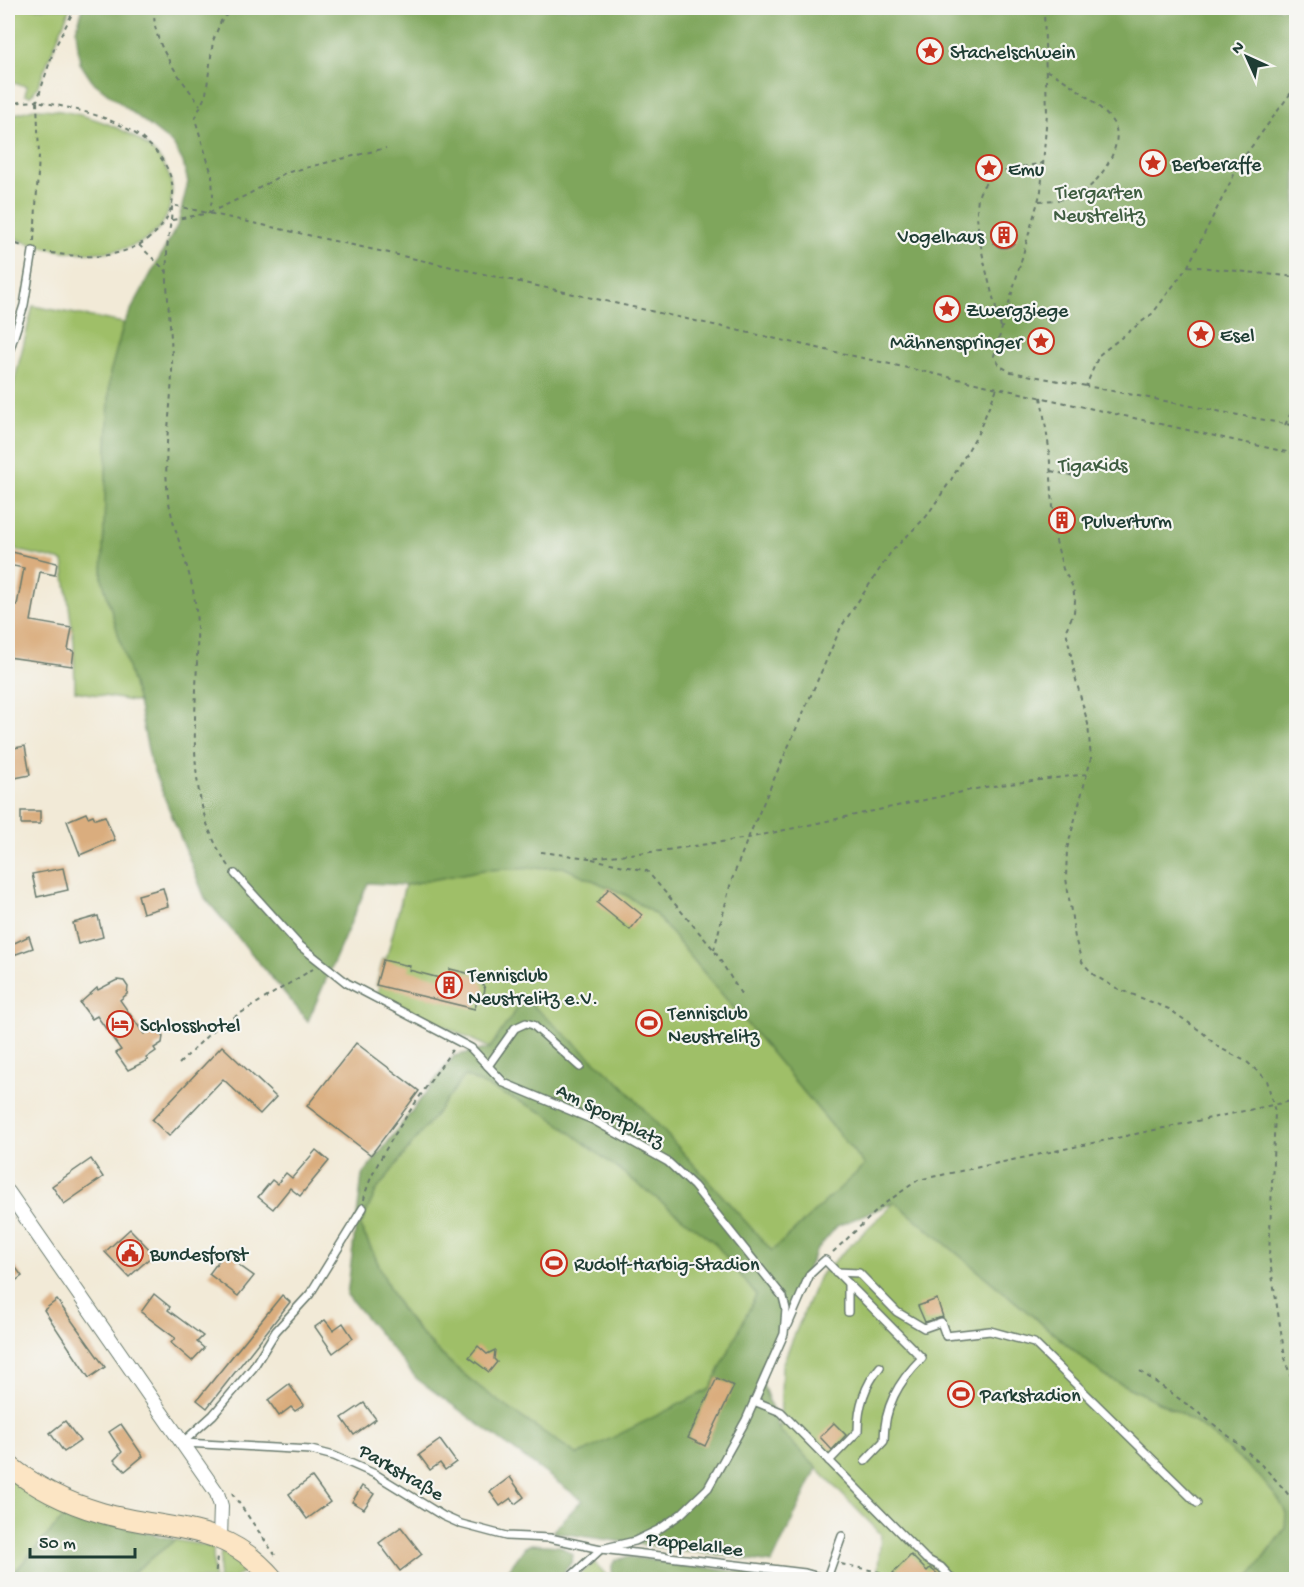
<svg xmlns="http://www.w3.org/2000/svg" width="1304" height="1587" font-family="'Gochi Hand',sans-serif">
<rect width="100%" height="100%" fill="#f6f6f2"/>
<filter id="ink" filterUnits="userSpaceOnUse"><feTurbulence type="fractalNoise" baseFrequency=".0167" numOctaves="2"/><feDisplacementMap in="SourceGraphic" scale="12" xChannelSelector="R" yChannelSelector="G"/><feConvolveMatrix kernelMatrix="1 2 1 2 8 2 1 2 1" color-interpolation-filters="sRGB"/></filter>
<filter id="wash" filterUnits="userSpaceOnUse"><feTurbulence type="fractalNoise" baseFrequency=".008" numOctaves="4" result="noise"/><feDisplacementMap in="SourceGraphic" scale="24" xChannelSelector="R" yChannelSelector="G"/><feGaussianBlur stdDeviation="1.35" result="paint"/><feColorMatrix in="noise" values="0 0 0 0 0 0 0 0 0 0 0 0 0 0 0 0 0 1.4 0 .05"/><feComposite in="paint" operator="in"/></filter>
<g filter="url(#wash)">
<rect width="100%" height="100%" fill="#f2ead7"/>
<g fill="#9fbf67" stroke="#5f7e4e" stroke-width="1.5">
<path d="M8,8h62l-33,80 -6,8 -6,-1 2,-9 -19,-4z"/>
<path d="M33,109c52,-2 166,36 133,108 -24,51 -119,38 -158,18v-119z"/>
<path d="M33,306l91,17 -14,50 -8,205 36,124 -63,-11 -1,-48 -11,-82 -55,-13v-141z"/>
<path d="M563,867l63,28 29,19 210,251 -93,86 -151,-167 -97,-85 -34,49 -113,-53 2,-9 -3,-1 7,-26 3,1 19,-75 78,-15z"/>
<path d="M465,1075l81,38 169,130 42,52 -46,94 -133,67c-58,-40 -124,-80 -168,-136 -23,-27 -32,-63 -50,-93l16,-36z"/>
<path d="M895,1202l210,174 74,36 26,17 55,48 19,23 7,13 -1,15 -37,51h-371l4,-45 -101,-103 2,-66 37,-89z"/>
<path d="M8,1475l31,23 29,14 -60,67z"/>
<path d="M175,1540l38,7 1,32 -90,1z"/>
<path d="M221,1551l27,17 -15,11 -15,1z"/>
<path d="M594,1562l16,17h-35z"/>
</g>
<g fill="#7fa65c" stroke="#4f7248" stroke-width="1.5" fill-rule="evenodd">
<path d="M83,8h1213v1571h-48l37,-50 1,-16 -7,-13 -19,-23 -55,-48 -26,-17 -74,-36 -210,-174 -58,24 -21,25 -57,123 21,57 37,37 -45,95 -220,-31 30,-32 -165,-121 -70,-84 15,-119 92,-120 36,-8 34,-50 97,86 151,167 93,-86 -210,-251 -29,-19 -63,-28 -80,3 -78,15 -37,-2 -60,138 -103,-123 -54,-134 -13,-62 -36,-124 8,-205 14,-50 54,-99 10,-42 -5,-20 -10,-18 -81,-63 -12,-18 -4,-33zM465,1076l81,38 169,129 41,52 -46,94 -132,66c-58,-39 -124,-79 -169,-135 -22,-27 -31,-63 -49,-93l16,-36z"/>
<path d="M68,1512l107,28 -51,39 -116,1z"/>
<path d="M531,1544l29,2 13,9 -1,7 -14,17h-56l23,-32z"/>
<path d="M629,1557l161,22h-178v-14l4,-5z"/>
</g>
<g id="blocks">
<g fill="#daad7e">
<circle cx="1004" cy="235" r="13"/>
<path d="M8,551l49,12 -2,12 -15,-3 -9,49 41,7 -4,22 6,1 -2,15 -64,-9v-54l9,2 7,-37 -16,-3z"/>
<path d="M25,746l5,29 -20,4 -2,-30z"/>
<rect x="21" y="811" width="19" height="13"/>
<path d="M86,813l2,4 5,-2 2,4 10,-3 10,24 -35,15 -13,-34z"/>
<path d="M63,868l5,22 -31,7 -5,-23z"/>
<path d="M163,888l5,18 -25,7 -5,-18z"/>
<path d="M609,888l33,27 -12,15 -33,-27z"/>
<path d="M98,916l5,21 -25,7 -5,-21z"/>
<path d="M29,936l4,12 -25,9v-11z"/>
<path d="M383,960l27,6 -1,4 38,10 3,-11 29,7 6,13 -3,11 -5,-1 -2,10 -99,-24z"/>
<path d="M117,980l7,1 4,6 -1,7 -7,6 24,34 7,-6 8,2 4,6 -1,7 -8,5 2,3 -10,7 2,2 -20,10 -12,-17 5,-3 -24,-34 -5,3 -12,-16 17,-15 1,2z"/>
<path d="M356,1043l63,48 -48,64 -64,-49z"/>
<path d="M222,1046l54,51 -16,17 -37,-35 -54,57 -17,-16z"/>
<path d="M316,1150l13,11 -29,35 -10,-8 -17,21 -15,-12 14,-17 5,4 9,-11 6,5z"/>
<path d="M91,1159l12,18 -39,27 -12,-18z"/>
<path d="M130,1229l24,25 -25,23 -24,-25z"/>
<path d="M228,1248l13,9 -5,6 18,13 -16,20 -29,-22z"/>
<path d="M8,1257l14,19 -14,10z"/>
<path d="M154,1294l16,13 -2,3 35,26 -6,6 7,6 -12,13 -21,-18 4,-5 -34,-26z"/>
<path d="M282,1295l8,7 -83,106 -10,-8z"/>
<path d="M937,1299l6,18 -18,5 -7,-16z"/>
<path d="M57,1300l48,67 -16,11 -45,-68z"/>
<path d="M325,1320l8,10 10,-7 10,15 -20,15 -18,-26z"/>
<path d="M478,1346l9,8 8,-4 -1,9 3,3 -8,10 -20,-15z"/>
<path d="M717,1378l17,8 -29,60 -17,-8z"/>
<path d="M289,1384l15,21 -9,6 -4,-4 -12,9 -11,-16z"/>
<path d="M364,1403l12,16 -22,16 -12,-17z"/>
<path d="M65,1421l15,20 -16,11 -14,-19z"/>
<path d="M834,1423l12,12 -14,15 -12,-13z"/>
<path d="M121,1424l22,32 -18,15 -11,-11 8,-8 -13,-20z"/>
<path d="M440,1440l16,22 -11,8 -5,-7 -10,7 -11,-15z"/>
<path d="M312,1477l18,25 -23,17 -18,-25z"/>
<path d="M510,1477l14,20 -9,7 -4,-6 -11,8 -10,-14z"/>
<path d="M362,1486l12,8 -10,15 -12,-7z"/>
<path d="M401,1527l21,27 -22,17 -21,-28z"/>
<path d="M911,1555l16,16 3,-3 15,12h-46l-6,-7z"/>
</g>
</g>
</g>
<g filter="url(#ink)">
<use href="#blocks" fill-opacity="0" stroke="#697a6d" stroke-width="1.5"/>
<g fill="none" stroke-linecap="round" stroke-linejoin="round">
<defs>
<g id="lane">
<path d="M8,355l16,-50 9,-54"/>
<path d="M235,874l64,71 48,38 124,65 33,35 89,37 75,42 26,24 89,111 3,12 -2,25 -38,86 -38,68 -27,26 -23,16 -23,11 -34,8 -34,31"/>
<path d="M488,1066l27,-38 11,-5 7,2 47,42"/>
<path d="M836,1272l23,1 38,39 27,16 17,-6 5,14 44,-5 44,12 163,160"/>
<path d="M848,1312v-29"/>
<path d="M788,1325l22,-51 15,-14 97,98c-24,24 -38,49 -38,83l-19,20"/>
<path d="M754,1401l27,11 145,147 15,8 12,13"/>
<path d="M182,1443l31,-28 40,-47 23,-37 34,-37 53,-86"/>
<path d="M184,1443l127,7 23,6 41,18 68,42 18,8 45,12 44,2 51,11 204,24 25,7"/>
<path d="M829,1461l29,-30c0,-24 6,-45 22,-64"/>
<path d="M827,1578l15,-42"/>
</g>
<path id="street" d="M8,1192l209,301 4,13 -1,33"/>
<path id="secondary" d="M8,1465c28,23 59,38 94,48 66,19 122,7 172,67"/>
</defs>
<use href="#lane" stroke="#697a6d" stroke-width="10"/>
<use href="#street" stroke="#697a6d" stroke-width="16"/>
<use href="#secondary" stroke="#697a6d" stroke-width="22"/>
<g stroke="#697a6d" stroke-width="2" stroke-dasharray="4.5 4.5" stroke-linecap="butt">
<path d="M155,8c-6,34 26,70 45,97"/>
<path d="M974,8v2l9,-2"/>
<path d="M1044,8l3,105 -6,78 -47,165 6,10 11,6 75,14"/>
<path d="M1296,86l-55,75 -53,105 -35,47 -54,42 -13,31 210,40"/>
<path d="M8,103l29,-2 17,-52 21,-41"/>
<path d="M1039,201c14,-1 32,0 44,-9 17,-11 38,-43 33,-63 -4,-17 -53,-52 -69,-58"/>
<path d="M209,213l38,-18 38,-22 101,-25"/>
<path d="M172,220l37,-7 4,-17 -1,-21 -17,-56 11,-25 7,-53 8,-20 12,-13"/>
<path d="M8,241l17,6"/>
<path d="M34,241l5,-85 -2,-55c37,8 73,14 103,36 55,41 38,103 -27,117 -22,5 -47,1 -69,-2"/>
<path d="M139,245l28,27"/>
<path d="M1188,266l108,11"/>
<path d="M1001,327c-7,-28 -34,-113 -20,-137 11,-21 42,-23 62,-27"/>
<path d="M1041,397l8,51 6,89 8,32 10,18 2,14 -1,11 -8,18 10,50 12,44 3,35 -24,90 -1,29 9,60 7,24 12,13 20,12 55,22 33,23 16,15 29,15 20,18 8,32 -6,144 17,107 10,28"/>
<path d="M1285,425l5,-10 6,-6"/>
<path d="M1051,471l23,5"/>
<path d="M541,852l48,6 71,-7 88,-13 237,-51 102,-13"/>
<path d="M592,859l55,12 67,79 27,44"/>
<path d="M229,866c-54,-74 -26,-172 -33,-256 -4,-43 -26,-81 -29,-124 -3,-38 4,-76 5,-113 1,-39 -7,-79 -5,-118 0,-17 5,-33 5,-50l1124,249"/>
<path d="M714,950l17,-68 17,-44 93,-211 50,-75 35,-35 25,-37 27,-47 19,-45"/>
<path d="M179,1064l34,-34 100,-61"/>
<path d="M364,1200c5,-36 65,-116 88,-150"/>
<path d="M833,1252l51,-48 34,-24 378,-80"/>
<path d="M1140,1371c53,38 119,81 156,134"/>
<path d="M232,1493l43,62"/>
<path d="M841,1564l43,9 6,7"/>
<path d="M215,1580l2,-24"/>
</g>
<use href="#lane" stroke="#fff" stroke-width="7"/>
<use href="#street" stroke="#fff" stroke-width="14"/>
<use href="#secondary" stroke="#fce5c4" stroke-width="20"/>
</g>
</g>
<defs>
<symbol id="sight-ring" viewBox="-11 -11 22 22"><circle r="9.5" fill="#f6f6f2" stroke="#c8321e" stroke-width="1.5"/><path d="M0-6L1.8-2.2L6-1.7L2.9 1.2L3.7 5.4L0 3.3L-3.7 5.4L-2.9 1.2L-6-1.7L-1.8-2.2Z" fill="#c8321e"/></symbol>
<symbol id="building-ring" viewBox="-11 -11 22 22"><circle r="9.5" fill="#f6f6f2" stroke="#c8321e" stroke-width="1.5"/><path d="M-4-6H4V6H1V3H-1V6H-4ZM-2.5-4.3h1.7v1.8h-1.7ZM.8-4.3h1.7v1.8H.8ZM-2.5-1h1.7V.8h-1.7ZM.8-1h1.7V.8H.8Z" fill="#c8321e"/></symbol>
<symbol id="stadium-ring" viewBox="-11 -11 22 22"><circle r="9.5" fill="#f6f6f2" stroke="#c8321e" stroke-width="1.5"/><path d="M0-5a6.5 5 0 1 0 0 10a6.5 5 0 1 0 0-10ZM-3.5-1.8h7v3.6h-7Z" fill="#c8321e"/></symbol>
<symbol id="hotel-ring" viewBox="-11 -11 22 22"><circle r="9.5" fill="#f6f6f2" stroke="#c8321e" stroke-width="1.5"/><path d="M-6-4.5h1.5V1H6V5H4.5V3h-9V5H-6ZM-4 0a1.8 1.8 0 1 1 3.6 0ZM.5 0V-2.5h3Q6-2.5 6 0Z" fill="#c8321e"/></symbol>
<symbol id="civic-ring" viewBox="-11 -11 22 22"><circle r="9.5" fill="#f6f6f2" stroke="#c8321e" stroke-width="1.5"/><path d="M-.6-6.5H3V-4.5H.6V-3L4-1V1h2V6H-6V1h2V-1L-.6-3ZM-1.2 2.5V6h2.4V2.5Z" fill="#c8321e"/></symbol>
</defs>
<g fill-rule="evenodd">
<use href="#sight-ring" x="915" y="36" width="30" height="30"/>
<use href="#sight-ring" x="1138" y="148" width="30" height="30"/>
<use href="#sight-ring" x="974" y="153" width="30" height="30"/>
<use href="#building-ring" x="989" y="220" width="30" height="30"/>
<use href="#sight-ring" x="932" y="294" width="30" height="30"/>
<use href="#sight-ring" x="1186" y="319" width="30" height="30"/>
<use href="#sight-ring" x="1026" y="326" width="30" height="30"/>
<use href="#building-ring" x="1047" y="505" width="30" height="30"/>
<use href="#building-ring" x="434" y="970" width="30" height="30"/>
<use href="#stadium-ring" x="634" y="1008" width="30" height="30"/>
<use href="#hotel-ring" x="105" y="1009" width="30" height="30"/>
<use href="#civic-ring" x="115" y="1238" width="30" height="30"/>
<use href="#stadium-ring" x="539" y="1248" width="30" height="30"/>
<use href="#stadium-ring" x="946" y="1379" width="30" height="30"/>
</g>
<g text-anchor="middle" stroke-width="4.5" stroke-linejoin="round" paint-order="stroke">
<g font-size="20" fill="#1f3d34" stroke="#f6f6f2" text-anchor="start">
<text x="950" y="58">Stachelschwein</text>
<text x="1172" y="170">Berberaffe</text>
<text x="1008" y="175">Emu</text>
<text x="984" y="242" text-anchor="end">Vogelhaus</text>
<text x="966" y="316">Zwergziege</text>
<text x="1220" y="341">Esel</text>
<text x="1022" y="348" text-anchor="end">Mähnenspringer</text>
<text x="1082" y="527">Pulverturm</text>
<text x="468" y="981">Tennisclub<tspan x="468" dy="23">Neustrelitz e.V.</tspan></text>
<text x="668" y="1019">Tennisclub<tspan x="668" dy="23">Neustrelitz</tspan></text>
<text x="140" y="1031">Schlosshotel</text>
<text x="150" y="1260">Bundesforst</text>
<text x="574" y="1270">Rudolf-Harbig-Stadion</text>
<text x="980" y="1401">Parkstadion</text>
</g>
<g font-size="20" fill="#3f5e41" stroke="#f6f6f2">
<text x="1099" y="198">Tiergarten<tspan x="1099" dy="23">Neustrelitz</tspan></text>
<text x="1093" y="471">TigaKids</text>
</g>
<g font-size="20" fill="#1f3d34" stroke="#f6f6f2">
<text transform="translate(611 1114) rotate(27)" y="7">Am Sportplatz</text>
<text transform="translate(402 1471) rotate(30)" y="7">Parkstraße</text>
<text transform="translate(695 1543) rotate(7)" y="7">Pappelallee</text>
</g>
</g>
<rect width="1304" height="1587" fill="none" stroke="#f6f6f2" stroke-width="30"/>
<g transform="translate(1247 57) rotate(315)" stroke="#f6f6f2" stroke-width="4.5" paint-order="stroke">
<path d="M0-4.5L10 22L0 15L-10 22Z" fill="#1f3d34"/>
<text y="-9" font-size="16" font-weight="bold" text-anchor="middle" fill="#1f3d34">N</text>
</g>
<path d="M30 1548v9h105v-9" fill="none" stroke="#1f3d34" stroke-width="3"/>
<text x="39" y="1548" font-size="18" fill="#1f3d34" stroke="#f6f6f2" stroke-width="4.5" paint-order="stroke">50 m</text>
</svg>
